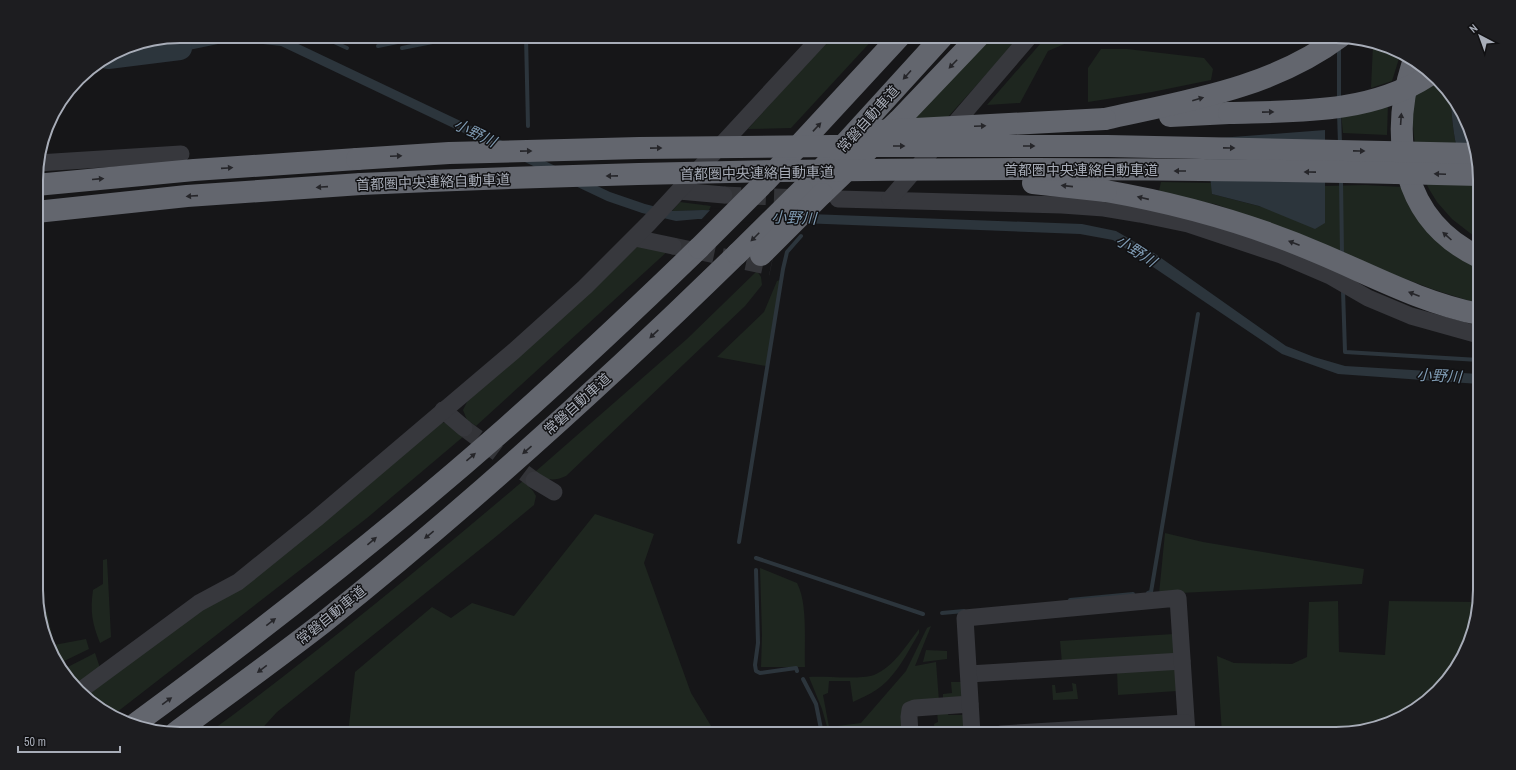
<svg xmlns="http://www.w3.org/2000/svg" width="1516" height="770" font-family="'Archivo Narrow','Noto Sans JP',sans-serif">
<rect width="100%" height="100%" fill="#161618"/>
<g fill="#1e261f">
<path d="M831,36h45l-85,92 -43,1z"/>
<path d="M993,36h28l-74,82 -35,2z"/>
<path d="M1047,36h36l-35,15 -28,52 -33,2z"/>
<path d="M1373,45l28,7 -9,29 -21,7z"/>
<path d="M1101,49h26l77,9 9,11 -2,11 -59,12 -64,10v-34z"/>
<path d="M1419,68l31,27c3,30 4,73 29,95v50l-27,-21 -15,-17 -8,-13 -12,-24 -6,-58z"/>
<path d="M1388,103l-1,32 -44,-2 -2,-20z"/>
<path d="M1161,182l52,1 -1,11 113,29v-37l40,-1 37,2 56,70 21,11v36l-47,-15 -95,-36 -22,-13 -100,-36 -57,-9z"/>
<path d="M680,202l31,4 -2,4 -37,1z"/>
<path d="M639,243l30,7 -193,176 -9,-6 -4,-10 5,-10z"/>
<path d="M757,271l4,6 1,8 -17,21 -179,170c-14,6 -19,4 -31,-4l152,-133z"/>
<path d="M782,279l-16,87 -49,-9 47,-45 13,-31z"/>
<path d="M442,422l12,3 10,11 -97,82 -255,198 -25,-21z"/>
<path d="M523,481l10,10 3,5 -2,9 -41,34 -216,173 -20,22h-50c109,-80 213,-166 316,-253z"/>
<path d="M595,514l59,20 -10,29 47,130 25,41h-368l7,-62 77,-65 19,11 21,-15 42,13z"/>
<path d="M1165,533l38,9 161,27 -2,15 -203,10z"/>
<path d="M107,559l4,78 -11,6c-8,-20 -10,-32 -7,-53l10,-6v-24z"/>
<path d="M760,568l37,15c11,20 7,61 8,84h-44l1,-32z"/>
<path d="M1338,601l1,51 46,3 4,-54 88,1 -12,52 -49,56 -71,24h-123l-5,-78 17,7 58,1 15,-7 2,-55z"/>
<path d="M44,612h3l7,33 32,-6 3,10 -29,14 -11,-26z"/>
<path d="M931,626l-16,40 21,-4 3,39 -35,3 3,30h-78l-7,-25 -13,-32c17,-1 50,3 65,-2 20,-8 33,-31 45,-46v4c-12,20 -23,44 -43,57 -7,5 -16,8 -23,12l-3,-21h-21l-1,12 -5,2 6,32 32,-4 45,-52 21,-43z"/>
<path d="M1174,634l1,21 -113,8 -2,-22z"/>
<path d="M926,650l21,1v8l-24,3z"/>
<path d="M95,653l5,15 -25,17 -9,-7 -4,-8z"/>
<path d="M1173,667l4,4v20l-59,4 -1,-24z"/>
<path d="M951,682h11l2,13 -5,4 -16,1v-6l9,-1z"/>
<path d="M1072,683l4,1 2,15 -25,1 -1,-15h3l1,8 17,-2z"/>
<path d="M948,711v4h18v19h-33l2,-1 -1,-9 4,-2 -1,-10z"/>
</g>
<g fill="#2c353c">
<path d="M223,36h43l15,3 1,-3h7l1,4 320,152 35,12 27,7 31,-1 379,14 34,7 38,22 132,93 28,11 31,9 134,8v10l-141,-10 -56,-20 -169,-114 -33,-6 -382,-15 -22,2 -34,-8 -35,-12 -326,-155 -27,-3 -36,1 -34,7 -41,1z"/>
<path d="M1450,95l6,5 23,61v29c-25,-22 -26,-65 -29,-95z"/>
<path d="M1325,130v93l-10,6 -56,-23 -47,-12 -6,-55z"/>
</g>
<path fill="#161618" d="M712,208l106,3 -13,13 -105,-3z"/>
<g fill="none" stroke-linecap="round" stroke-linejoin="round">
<g stroke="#2c353c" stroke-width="4">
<path d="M321,36l26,12"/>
<path d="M526,36l2,90"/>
<path d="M378,46l49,-10"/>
<path d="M402,48l61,-12"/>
<path d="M1339,100v-53"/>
<path d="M1339,113l1,31"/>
<path d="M1341,179l1,77"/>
<path d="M1343,290l2,62 134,8"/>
<path d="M739,542l44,-273 4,-17 14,-16"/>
<path d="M756,558l167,56"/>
<path d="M756,570l2,73 -3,22 1,6 4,2 36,-5 1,3"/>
<path d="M1148,593l3,-1 47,-278"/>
<path d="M1070,600l63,-6"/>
<path d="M942,613l22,-2"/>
<path d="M803,679l13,25 6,30"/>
</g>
<path stroke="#2c353c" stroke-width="24" d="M108,57l72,-9"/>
<g stroke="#333438" stroke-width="17" stroke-dasharray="17 8" stroke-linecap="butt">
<path d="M724,195l78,3"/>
<path d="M673,246l98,21"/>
<path d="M464,428l70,52"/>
</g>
<g stroke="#37383d" stroke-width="17">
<path d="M38,163l143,-9"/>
<path d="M679,191l45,4"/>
<path d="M838,199l224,6 42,3 36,6 48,10 93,31 49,21 38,22 43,18 68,19"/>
<path d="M890,199l140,-163"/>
<path d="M635,238l38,8"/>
<path d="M443,410l21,18"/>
<path d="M534,480l20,12"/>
<path d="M969,674l213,-13"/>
<path d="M81,690l118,-87 39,-21 78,-63 198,-168 71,-64 64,-64 173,-187"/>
<path d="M910,734l-1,-17 1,-7 5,-2 55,-4"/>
<path d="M972,734l-7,-116 213,-20 9,136"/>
<path d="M1001,734l185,-11"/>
</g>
<g stroke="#63666e" stroke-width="22">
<path d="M1413,62c-24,75 -12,158 66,195"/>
<path d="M1170,116l59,-3"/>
<path d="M1105,119c81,-18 167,-31 235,-82"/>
<path d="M765,182l135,-146"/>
<path d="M810,182l133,-146"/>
<path d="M36,185l158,-15 163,-11"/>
<path d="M1106,191c74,13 146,33 215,63 52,22 102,49 158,60"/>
<path d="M822,194l77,-74 80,-84"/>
<path d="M36,212l151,-16 174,-12"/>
<path d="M135,724c128,-94 253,-192 372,-297 65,-58 129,-118 192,-179"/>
<path d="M175,733c50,-37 100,-73 149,-111 144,-115 281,-239 413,-368"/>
</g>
<g stroke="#63666e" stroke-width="22">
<path d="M1229,113c67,-2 141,1 199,-37"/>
<path d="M858,138l20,-7 227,-12"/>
<path d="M357,159l92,-6 190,-5 193,-2h276l368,8"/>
<path d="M1033,183l73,8"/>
<path d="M361,184c372,-17 745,-19 1118,-9"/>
<path d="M699,248l62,-62"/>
<path d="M737,254l65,-64"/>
<path d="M761,255l61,-61"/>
</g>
</g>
<defs><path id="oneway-solid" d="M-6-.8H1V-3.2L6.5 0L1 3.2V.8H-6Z"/></defs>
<g fill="#26262a">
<use href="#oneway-solid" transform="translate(953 64) rotate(134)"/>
<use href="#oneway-solid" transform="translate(907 75) rotate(132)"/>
<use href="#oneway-solid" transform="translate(1198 99) rotate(-16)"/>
<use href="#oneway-solid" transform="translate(1268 112) rotate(-1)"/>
<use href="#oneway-solid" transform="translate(1401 119) rotate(-86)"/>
<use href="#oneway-solid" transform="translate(980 126) rotate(-3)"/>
<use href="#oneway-solid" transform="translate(817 127) rotate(-47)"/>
<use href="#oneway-solid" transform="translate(899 146)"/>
<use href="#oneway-solid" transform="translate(1029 146)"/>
<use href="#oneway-solid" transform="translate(656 148) rotate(-1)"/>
<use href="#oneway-solid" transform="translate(1229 148) rotate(1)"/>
<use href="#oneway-solid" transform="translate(526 151) rotate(-1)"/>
<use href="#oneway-solid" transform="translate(1359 151) rotate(1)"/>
<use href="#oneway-solid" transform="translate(396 156) rotate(-3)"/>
<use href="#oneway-solid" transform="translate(227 168) rotate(-4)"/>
<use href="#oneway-solid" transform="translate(1180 171) rotate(-180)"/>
<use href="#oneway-solid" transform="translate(1310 172) rotate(-179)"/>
<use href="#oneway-solid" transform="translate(1440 174) rotate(-178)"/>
<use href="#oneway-solid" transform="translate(612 176) rotate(179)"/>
<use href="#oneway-solid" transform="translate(98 179) rotate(-5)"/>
<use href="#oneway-solid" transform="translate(1067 186) rotate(-174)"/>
<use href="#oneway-solid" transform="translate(322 187) rotate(176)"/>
<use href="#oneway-solid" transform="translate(192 196) rotate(176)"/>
<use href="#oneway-solid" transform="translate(1143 198) rotate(-167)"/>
<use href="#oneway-solid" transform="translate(1447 236) rotate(-138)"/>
<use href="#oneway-solid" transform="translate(755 237) rotate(135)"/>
<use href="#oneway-solid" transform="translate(1294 243) rotate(-159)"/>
<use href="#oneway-solid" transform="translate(1414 294) rotate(-159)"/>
<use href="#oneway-solid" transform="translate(654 334) rotate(137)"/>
<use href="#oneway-solid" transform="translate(527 450) rotate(139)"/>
<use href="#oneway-solid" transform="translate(471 457) rotate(-40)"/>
<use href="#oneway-solid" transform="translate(429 535) rotate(141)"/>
<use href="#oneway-solid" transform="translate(372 541) rotate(-40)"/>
<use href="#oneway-solid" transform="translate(271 622) rotate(-38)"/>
<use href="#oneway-solid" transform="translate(262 669) rotate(143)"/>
<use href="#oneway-solid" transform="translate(167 701) rotate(-36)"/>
</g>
<g text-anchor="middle" stroke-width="3" stroke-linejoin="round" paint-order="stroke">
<g font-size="14" fill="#a8adb8" stroke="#111113">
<text transform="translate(868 119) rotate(-48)" y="5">常磐自動車道</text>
<text x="1081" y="175">首都圏中央連絡自動車道</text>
<text transform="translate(757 173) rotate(-1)" y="5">首都圏中央連絡自動車道</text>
<text transform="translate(433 182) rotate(-2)" y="5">首都圏中央連絡自動車道</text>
<text transform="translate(577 404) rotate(-42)" y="5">常磐自動車道</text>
<text transform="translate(331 615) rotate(-39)" y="5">常磐自動車道</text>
</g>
<g font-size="15" font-style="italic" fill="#7f9bb3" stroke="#111113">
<text transform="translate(475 133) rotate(26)" y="5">小野川</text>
<text transform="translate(794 218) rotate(2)" y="5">小野川</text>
<text transform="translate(1136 251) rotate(33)" y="5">小野川</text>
<text transform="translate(1439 376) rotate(3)" y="5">小野川</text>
</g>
</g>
<path d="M0 0H1516V770H0ZM180 43H1336A137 137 0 0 1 1473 180V590A137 137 0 0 1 1336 727H180A137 137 0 0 1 43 590V180A137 137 0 0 1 180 43Z" fill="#1d1d20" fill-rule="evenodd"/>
<path fill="none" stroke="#a8adb8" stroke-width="2" d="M180 43H1336A137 137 0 0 1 1473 180V590A137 137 0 0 1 1336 727H180A137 137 0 0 1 43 590V180A137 137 0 0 1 180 43Z"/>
<g transform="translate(1480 36) rotate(319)" stroke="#111113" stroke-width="3" paint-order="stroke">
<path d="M0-3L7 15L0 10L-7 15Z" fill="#a8adb8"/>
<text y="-6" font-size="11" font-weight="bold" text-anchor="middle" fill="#a8adb8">N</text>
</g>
<path d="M18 746v6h102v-6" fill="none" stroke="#a8adb8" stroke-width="2"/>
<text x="24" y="746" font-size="12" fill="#a8adb8" stroke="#111113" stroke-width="3" paint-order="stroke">50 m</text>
</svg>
